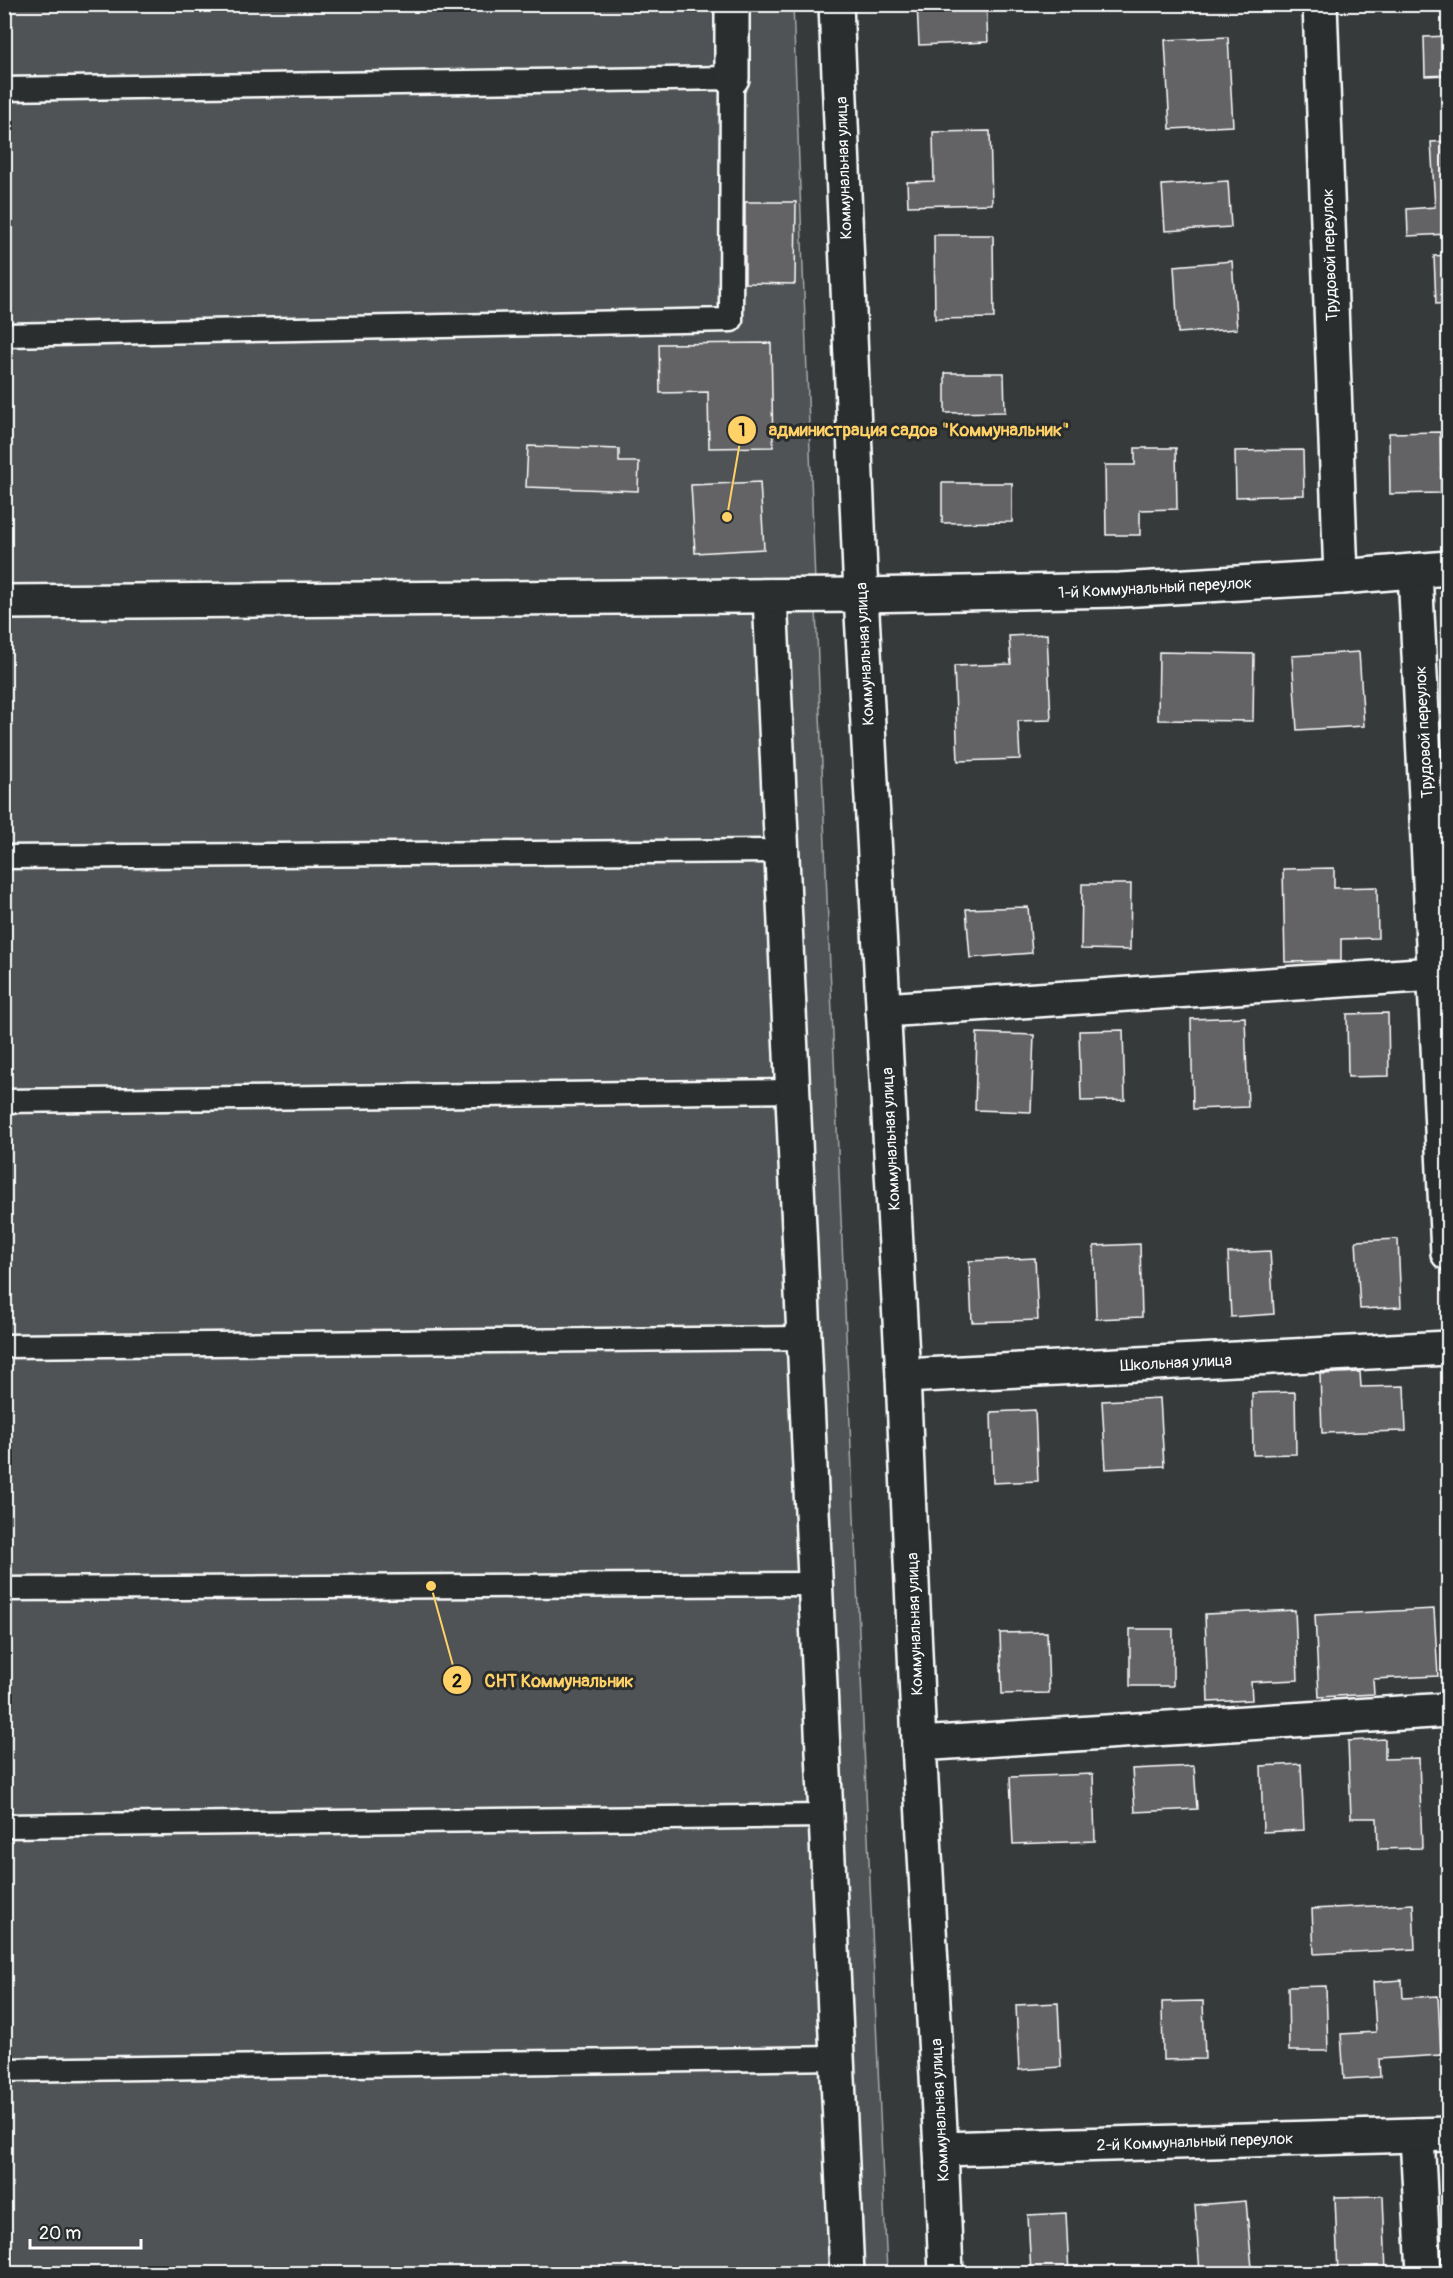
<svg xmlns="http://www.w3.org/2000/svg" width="1453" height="2278" font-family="Pangolin,sans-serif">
<rect width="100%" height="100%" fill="#373a3b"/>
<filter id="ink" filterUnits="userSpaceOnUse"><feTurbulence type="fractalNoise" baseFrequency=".0167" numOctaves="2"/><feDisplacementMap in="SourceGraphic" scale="12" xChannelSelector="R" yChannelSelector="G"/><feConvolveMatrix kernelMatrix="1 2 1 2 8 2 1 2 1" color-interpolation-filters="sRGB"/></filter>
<g filter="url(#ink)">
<path fill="#505354" stroke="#a8a9aa" stroke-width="1.5" d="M5,5h788l34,893 60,1375 -882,1z"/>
<g fill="#636465" stroke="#fff" stroke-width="1.5">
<path d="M917,4h69l2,38 -69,3z"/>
<path d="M1448,36v39l-23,1 -1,-39z"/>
<path d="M1228,37l5,89 -63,3 -5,-89z"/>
<path d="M990,131l2,73 -84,2 -1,-24 27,-1 -1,-49z"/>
<path d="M1448,141v93l-40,2 -1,-27 28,-2 -4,-65z"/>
<path d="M1228,181l3,46 -66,4 -3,-46z"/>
<path d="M745,202h51l-1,82 -50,-1z"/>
<path d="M934,235h59l1,83 -59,1z"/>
<path d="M1448,255v48l-12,1 -2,-48z"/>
<path d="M1232,261l5,68 -59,4 -4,-67z"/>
<path d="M771,343l2,104 -64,1 -1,-56 -48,1 -1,-49z"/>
<path d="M945,373h59l1,39 -60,1z"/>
<path d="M1440,432l1,61 -51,1 -1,-61z"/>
<path d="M528,446l91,3v13h20l-1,29 -112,-4z"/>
<path d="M1135,448h41l1,61 -37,1v25h-34l-1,-70h30z"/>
<path d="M1303,450l1,45 -68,2 -1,-46z"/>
<path d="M760,482l4,67 -69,4 -4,-68z"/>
<path d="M942,483h70v39l-70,1z"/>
<path d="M1047,634l4,86 -33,1 2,38 -62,2 -4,-95 57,-2 -2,-28z"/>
<path d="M1159,652l95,2 -1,67 -95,-1z"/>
<path d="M1359,652l5,74 -67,4 -5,-74z"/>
<path d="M1334,868v20l43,-1 1,51 -37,1v22l-56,1 -2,-93z"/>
<path d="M1082,884h49l-1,66 -49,-1z"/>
<path d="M1028,907l4,46 -62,5 -4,-49z"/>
<path d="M1388,1013l1,63 -41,1 -1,-63z"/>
<path d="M1245,1017l3,90 -55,2 -2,-90z"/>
<path d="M1123,1030l2,70 -44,1 -2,-70z"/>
<path d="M977,1033l57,2 -3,77 -56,-2z"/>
<path d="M1398,1239l3,68 -41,2 -4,-68z"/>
<path d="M1140,1244l2,73 -46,2 -2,-73z"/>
<path d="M1270,1251l4,63 -43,3 -3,-64z"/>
<path d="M1035,1258l3,62 -66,2 -3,-61z"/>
<path d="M1360,1372l1,15 43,-1 2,45 -84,2 -2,-59z"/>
<path d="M1295,1392l1,62 -43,1 -1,-62z"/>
<path d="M1160,1398l4,68 -58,3 -4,-68z"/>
<path d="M1035,1410l3,71 -45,2 -2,-71z"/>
<path d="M1434,1609l4,67 -65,3 1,15 -55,3 -4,-82z"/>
<path d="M1295,1610l3,70 -47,2 1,18 -44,2 -3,-88z"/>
<rect x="1130" y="1629" width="43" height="57"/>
<path d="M1047,1632l2,61 -47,1 -2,-61z"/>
<path d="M1385,1739v20l34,-1 3,90 -44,1 -1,-31h-26l-3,-77z"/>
<path d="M1301,1764l3,66 -41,2 -2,-66z"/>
<path d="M1194,1766l3,43 -62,3 -3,-43z"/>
<path d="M1093,1774l2,67 -82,3 -3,-67z"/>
<path d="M1413,1904l2,45 -101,5 -2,-45z"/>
<path d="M1402,1980l1,18 35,-2 3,59 -62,4 1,18 -36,2 -3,-45 35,-2 -3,-50z"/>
<path d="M1326,1986l2,65h-39l-1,-64z"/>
<path d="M1203,2001l2,58 -42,1 -1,-58z"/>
<path d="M1058,2003l3,64 -42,3 -3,-65z"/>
<path d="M1444,2173h4v76h-1z"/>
<path d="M1383,2196l3,78h-48l-3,-77z"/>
<path d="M1246,2201l6,67 -52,5 -5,-68z"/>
<path d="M1066,2213l3,61h-38l-3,-59z"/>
</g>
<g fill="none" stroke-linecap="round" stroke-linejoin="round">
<defs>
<g id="service">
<path d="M4,89l728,-11 -1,242 -727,15"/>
<path d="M1427,827l21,-1"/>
<path d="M4,857l778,-6"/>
<path d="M4,1101l789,-10"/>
<path d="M4,1346l800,-8"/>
<path d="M4,1589l811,-5"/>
<path d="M4,1826l822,-10"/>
<path d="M4,2070l833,-12"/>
</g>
<g id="minor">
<path d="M836,4l25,591 42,781 16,368 22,405 5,125"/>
<path d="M1320,4l21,573"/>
<path d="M732,78v-74"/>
<path d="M1415,571l33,682"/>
<path d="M770,596l77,1678"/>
<path d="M4,602l857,-7 259,-5 221,-13 107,-9"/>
<path d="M883,1010l552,-36"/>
<path d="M903,1376l545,-28"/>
<path d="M919,1744l529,-34"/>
<path d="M1417,2135l7,139"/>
<path d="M941,2149l507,-15"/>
</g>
</defs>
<use href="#service" stroke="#fff" stroke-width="27"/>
<use href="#minor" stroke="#fff" stroke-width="38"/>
<use href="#service" stroke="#2a2d2e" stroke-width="22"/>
<use href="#minor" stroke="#2a2d2e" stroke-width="33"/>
</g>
</g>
<g text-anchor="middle" stroke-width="6" stroke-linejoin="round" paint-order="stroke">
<g font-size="16" fill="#fff" stroke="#2a2d2e">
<text transform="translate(843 168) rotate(-92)" y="6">Коммунальная улица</text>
<text transform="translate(1329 255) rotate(-92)" y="6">Трудовой переулок</text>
<text transform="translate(1155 587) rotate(-3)" y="6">1-й Коммунальный переулок</text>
<text transform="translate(864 654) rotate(-93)" y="6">Коммунальная улица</text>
<text transform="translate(1423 732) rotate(-93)" y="6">Трудовой переулок</text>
<text transform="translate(890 1139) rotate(-93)" y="6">Коммунальная улица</text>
<text transform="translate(1176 1362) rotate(-3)" y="6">Школьная улица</text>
<text transform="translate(914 1624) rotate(-92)" y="6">Коммунальная улица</text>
<text transform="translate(939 2110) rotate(-93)" y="6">Коммунальная улица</text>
<text transform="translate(1195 2141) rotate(-2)" y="6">2-й Коммунальный переулок</text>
</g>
</g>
<path fill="none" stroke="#ffd166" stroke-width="2" d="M727 517L742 430M431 1586L457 1680"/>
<g fill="#ffd166" stroke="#2a2d2e" stroke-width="2">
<circle cx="727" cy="517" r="6"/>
<circle cx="431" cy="1586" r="6"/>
<circle cx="742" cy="430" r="15"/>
<circle cx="457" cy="1680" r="15"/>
</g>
<g font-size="18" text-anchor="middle" font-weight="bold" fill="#111">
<text x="742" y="436">1</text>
<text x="457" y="1687">2</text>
</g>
<g font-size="18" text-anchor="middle" font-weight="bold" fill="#ffd166" stroke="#2a2d2e" stroke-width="6" stroke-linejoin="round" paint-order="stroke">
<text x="919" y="436">администрация садов "Коммунальник"</text>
<text x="559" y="1687">СНТ Коммунальник</text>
</g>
<rect width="1453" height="2278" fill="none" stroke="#2a2d2e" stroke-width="24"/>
<rect x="12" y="12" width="1429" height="2254" fill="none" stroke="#fff" stroke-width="2" filter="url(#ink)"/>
<path d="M30 2239v9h111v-9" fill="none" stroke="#ffffff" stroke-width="3"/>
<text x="39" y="2239" font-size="18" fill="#ffffff" stroke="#2a2d2e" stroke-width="4.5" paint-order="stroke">20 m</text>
</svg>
